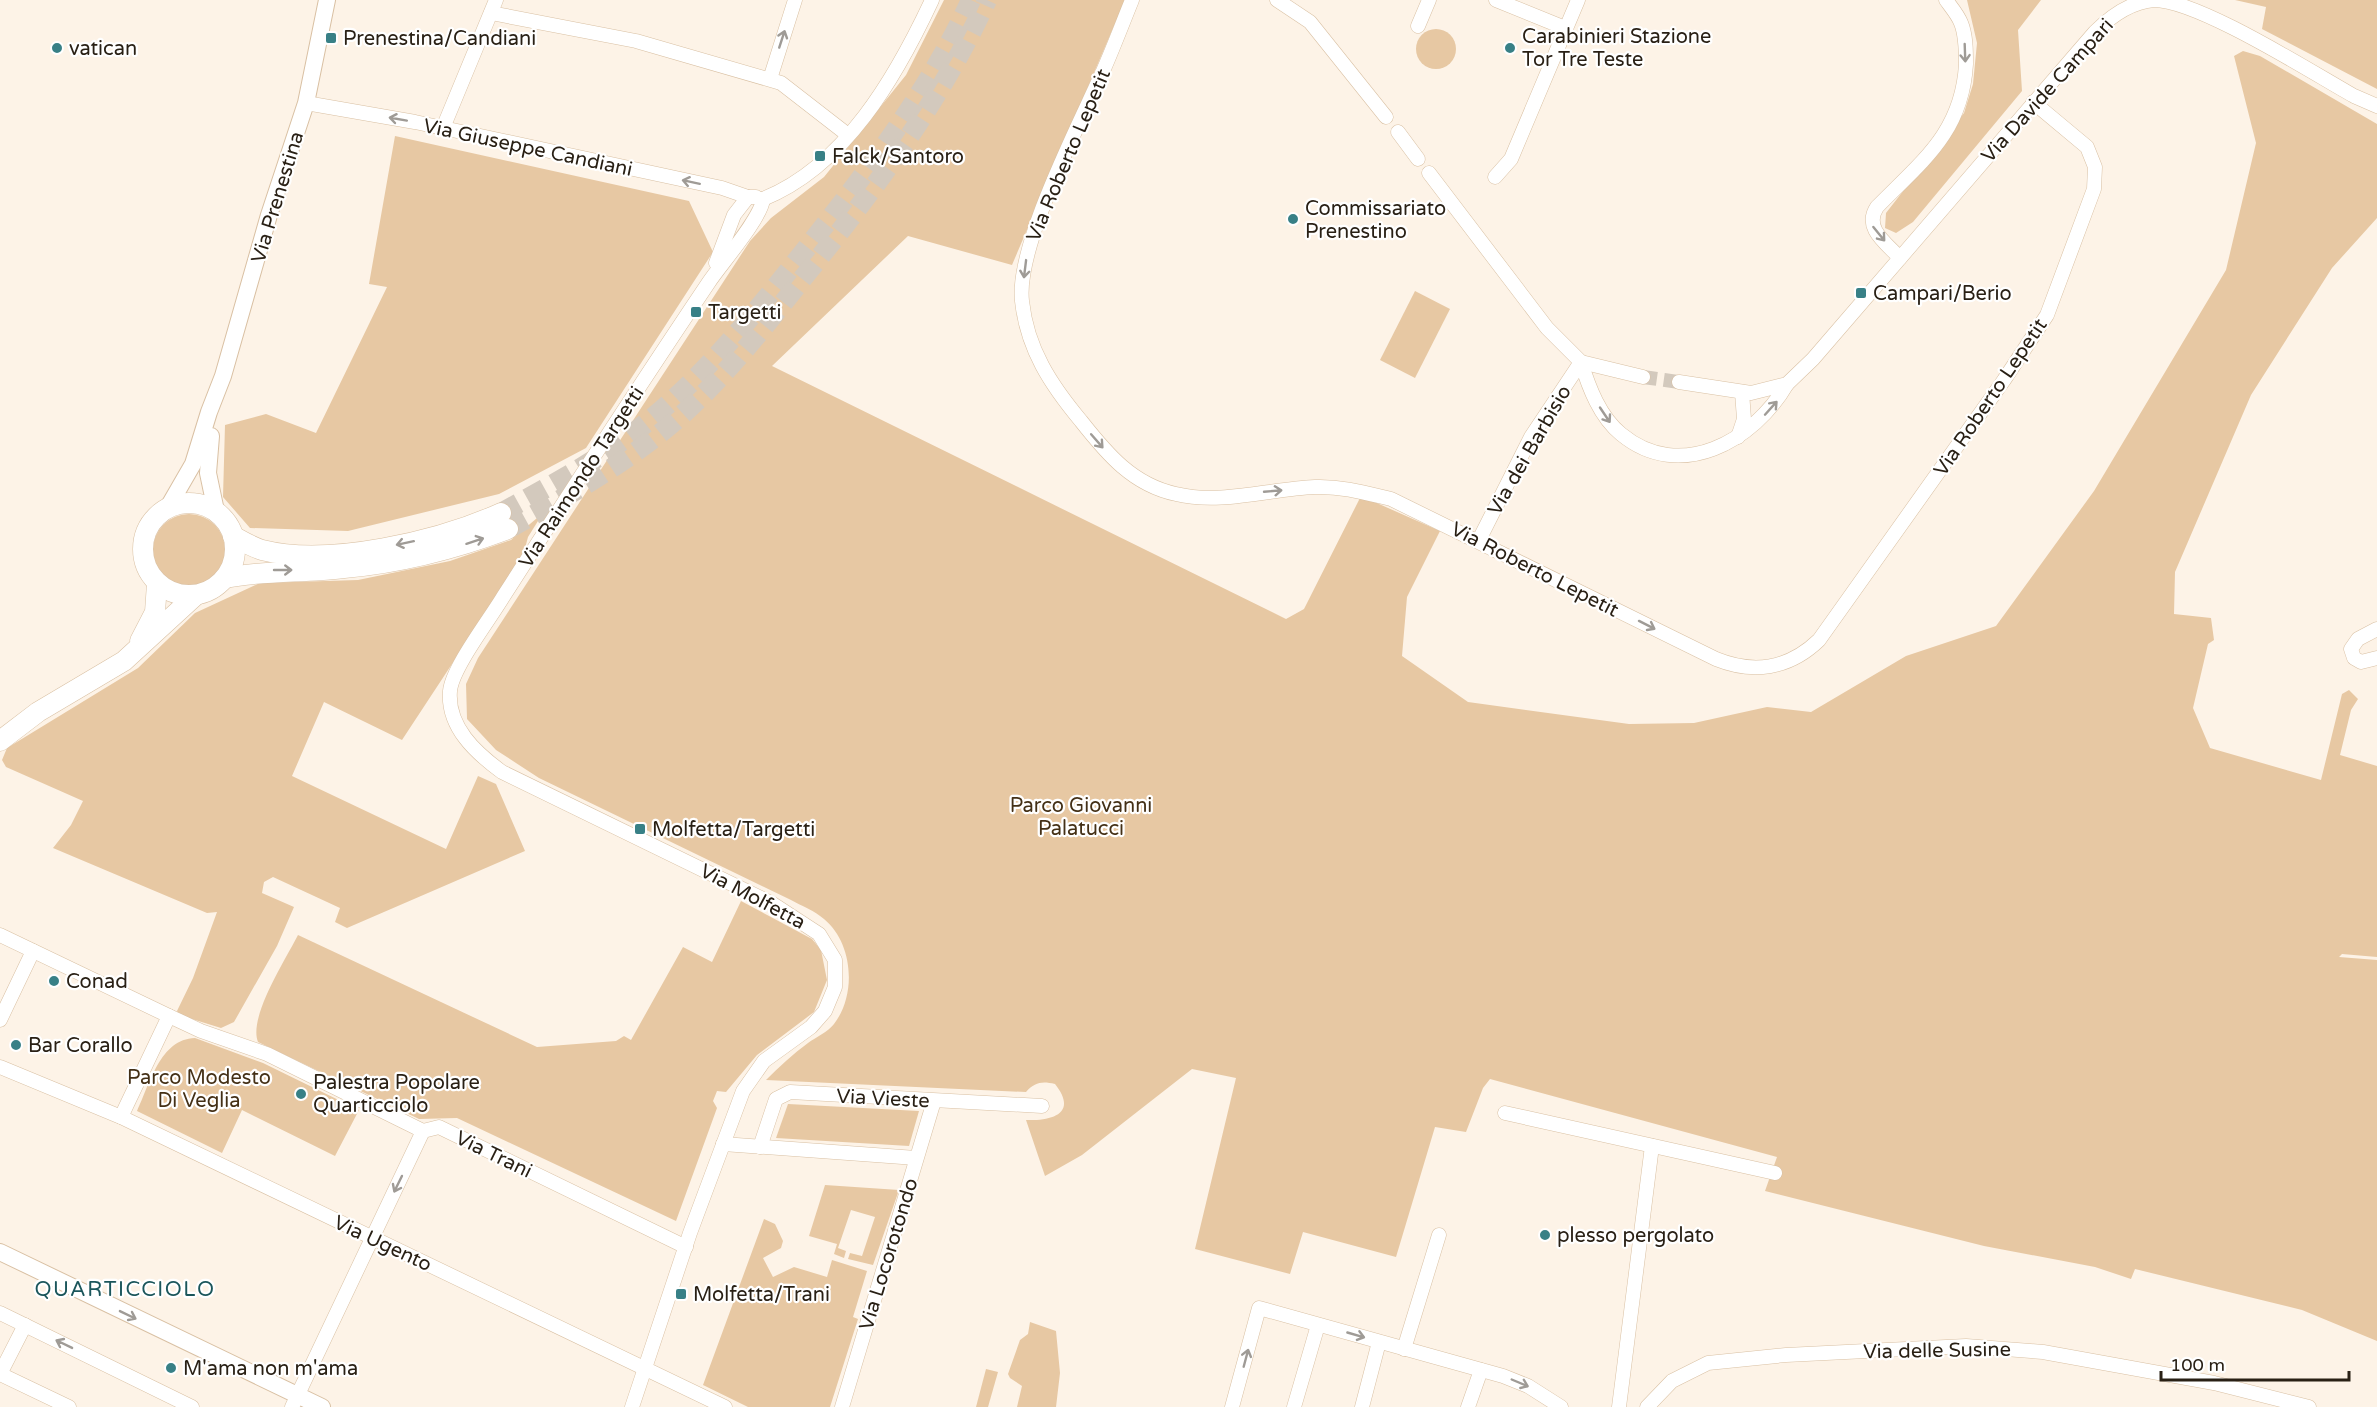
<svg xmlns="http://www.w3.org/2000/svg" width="2377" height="1407" font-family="'Varela Round',sans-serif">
<rect width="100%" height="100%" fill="#fdf3e7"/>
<g fill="#e7c8a3">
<path d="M944,0h181l-113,265 -104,-29 -136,130 514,253 18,-10 57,-113 79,35 -33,66 -5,59 66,46 161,22 65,-1 73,-16 44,5 95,-56 90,-30 98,-135 132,-221 30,-127 -22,-87 9,-5 17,5 117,68v94l-45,50 -81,127 -76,177 -1,42 37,4 3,22 -6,4 -15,64 17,40 111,32 21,-86 7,-4 9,9 -7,11 -11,45 37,11v191l-35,-3 -3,3 38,3v381l-75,-31 -167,-41 -4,10 -36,-12 -111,-21 -219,-55 12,-34 -287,-78 -7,9 -17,44 -31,-5 -39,130 -93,-25 -13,42 -95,-25 41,-171 -44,-9 -110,86 -37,21 -19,-56c27,1 52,-7 29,-36 -13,-3 -20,-2 -29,8l-260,-12c13,-13 27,-26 42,-37 8,-6 20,-11 26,-19 23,-30 19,-81 -10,-105 -9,-8 -22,-13 -33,-19l-252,-122 -43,-28 -29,-31 -1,-35 12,-26 272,-417 21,-23 53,-41 82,-102z"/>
<path d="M1967,0h74l-23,30 4,61 -109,131 -17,11 -11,-5 1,-15 78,-100 9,-29 4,-41z"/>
<path d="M2235,0h142v89l-115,-60 4,-22z"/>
<circle cx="1436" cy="49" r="20"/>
<path d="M395,136l294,65 24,51 -127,196 -87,46 -151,37 -98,-3 -27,-31 2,-72 41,-11 50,19 71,-146 -18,-3z"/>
<path d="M1415,291l35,18 -35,69 -35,-18z"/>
<path d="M543,513l-15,24 -5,19 -121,184 -78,-38 -32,74 154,73 32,-73 18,8 29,67 -178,77 -12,-6 5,-14 -67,-31 -9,5 -2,11 32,14 -17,39 -43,76 -13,6 -42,-13 -2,-4 16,-33 24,-66 -10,1 -154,-65 18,-23 12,-24 -77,-34 -4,-7 5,-12 131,-80 57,-55 65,-30 98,-3 92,-19 61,-21z"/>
<circle cx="189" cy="550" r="36"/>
<path d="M741,901l71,38 9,11 6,30 -13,32 -57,43 -31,37 -9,-1 -4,10 4,7 -41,113 -219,-103 -38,1 -161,-77c-10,-25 28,-83 40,-107l239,112 79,-6 8,-5 7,4 52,-93 29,15z"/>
<path d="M195,1038l68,25 96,47 -24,46 -93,-46 -20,43 -85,-42c13,-27 23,-72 58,-73z"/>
<path d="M788,1104l131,7 -10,35 -133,-8z"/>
<path d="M825,1185l74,5 -26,75 -25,-6 2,-6 12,3 13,-39 -24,-7 -13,38 8,3 -2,7 -10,-4 3,-10 -28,-8z"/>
<path d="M764,1219l11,5 8,17 -2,7 -18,10 10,19 21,-10 33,10 5,-17 35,11 -14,46 5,2 -28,88h-82l-45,-22z"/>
<path d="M1030,1322l26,9 4,42 -4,34h-39l5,-21 -12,-8 -2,-4 12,-34 8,-6z"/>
<path d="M986,1369l12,3 -10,35h-12z"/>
</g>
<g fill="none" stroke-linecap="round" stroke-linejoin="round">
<path stroke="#d3c9bd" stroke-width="14" stroke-dasharray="14 7" stroke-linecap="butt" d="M1643,377l36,5"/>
<g stroke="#d3c9bd" stroke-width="20" stroke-dasharray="20 10" stroke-linecap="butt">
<path d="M501,513c52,-29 104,-56 150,-94 59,-49 107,-110 155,-170 62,-78 123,-158 165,-249"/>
<path d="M508,529c58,-32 117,-65 167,-108 47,-41 86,-90 124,-138 72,-89 140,-179 188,-283"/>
</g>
<defs>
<g id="minor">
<path d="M1132,0c-11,27 -21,54 -33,80 -23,51 -83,168 -77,221 5,48 29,84 59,120 26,33 52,64 95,73 45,11 93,-5 139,-7 27,-1 51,6 76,12l325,160c37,15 73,10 103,-19l185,-260 43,-65 47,-126 1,-22 -8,-20 -54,-45"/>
<path d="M1277,0l33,22 76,95"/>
<path d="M1496,0l69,28"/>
<path d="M491,13l145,28 145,42 67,52"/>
<path d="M1418,26l11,-26"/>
<path d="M770,79l25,-79"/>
<path d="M306,103l109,19 307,66 26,9"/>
<path d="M443,128l53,-128"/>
<path d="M1398,132l20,27"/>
<path d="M1429,173l118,155 34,34 62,15"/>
<path d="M1495,177l16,-18 67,-159"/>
<path d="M763,199c82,-33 133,-122 169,-199"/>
<path d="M1900,258c-14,-15 -37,-30 -23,-51 45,-46 85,-74 89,-143 0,-13 0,-29 -5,-41 -3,-8 -10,-16 -15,-23"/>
<path d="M716,263l18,-48 14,-18h8"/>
<path d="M1581,362c8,26 19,55 40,72 59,49 133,7 166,-50"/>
<path d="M1679,382l72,11 36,-9 26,-25 282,-327c16,-16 35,-30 59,-32 44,0 157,72 200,96l23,10"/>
<path d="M1738,437l6,-18 -2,-27"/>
<path d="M1479,540l52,-103 50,-75"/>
<path d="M2377,629l-19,10 -7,10 3,9 7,4 16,-4"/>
<path d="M0,935l169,81 -48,101"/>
<path d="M169,1016l32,15 66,23 156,77 16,-4 247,120"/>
<path d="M0,1020l33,-69"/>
<path d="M0,1067l121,50 604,290"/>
<path d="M1505,1113l270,60"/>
<path d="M723,1144l193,14"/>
<path d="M760,1147l16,-48 14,-7 252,14"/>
<path d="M0,1313l192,94"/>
<path d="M1404,1349l35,-114"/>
<path d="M0,1374l69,33"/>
<path d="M0,1374l25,-49"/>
<path d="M292,1407l131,-276"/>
<path d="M632,1407l58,-174 53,-142 21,-30 47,-34 14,-16 10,-24v-27l-16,-26 -46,-30 -271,-132c-26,-19 -55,-45 -52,-81 2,-23 40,-72 53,-94 68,-106 136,-211 206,-315 12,-18 53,-65 54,-83"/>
<path d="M842,1407l92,-306"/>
<path d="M1232,1407l27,-99 244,68 25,10 33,21"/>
<path d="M1294,1407l24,-82"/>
<path d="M1362,1407l17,-65"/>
<path d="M1468,1407l13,-37"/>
<path d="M1619,1407l33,-261"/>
<path d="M1647,1407l25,-26 36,-18 78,-8 180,-9 77,6 171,31 95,24"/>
</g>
<g id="tertiary">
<path d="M211,436l-3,37 8,38"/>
<path d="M167,509l26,-45 16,-52 14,-36 46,-161 37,-112 21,-103"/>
<path d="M0,1252l322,155"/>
</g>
<g id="secondary">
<circle cx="189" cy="549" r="46"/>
<path d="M233,536c9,5 19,11 29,14 67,17 177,-9 239,-37"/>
<path d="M225,578c40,-8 79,-5 119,-10 56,-5 111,-19 164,-39"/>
<path d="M140,641l15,-29 2,-28"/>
<path d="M0,741l38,-29 86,-51 72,-66"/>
</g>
</defs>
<use href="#minor" stroke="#d9c0a3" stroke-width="15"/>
<use href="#tertiary" stroke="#d9c0a3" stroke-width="18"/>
<use href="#secondary" stroke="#d9c0a3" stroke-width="21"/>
<use href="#minor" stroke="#fff" stroke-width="14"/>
<use href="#tertiary" stroke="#fff" stroke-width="16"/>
<use href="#secondary" stroke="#fff" stroke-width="20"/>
</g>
<defs><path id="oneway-shaft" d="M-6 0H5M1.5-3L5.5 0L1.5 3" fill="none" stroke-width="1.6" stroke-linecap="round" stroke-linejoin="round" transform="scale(1.5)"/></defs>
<g stroke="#9f9b96">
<use href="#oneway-shaft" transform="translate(782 39) rotate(-72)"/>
<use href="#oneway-shaft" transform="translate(1965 53) rotate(88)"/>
<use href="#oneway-shaft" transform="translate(398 119) rotate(-170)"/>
<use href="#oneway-shaft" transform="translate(691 182) rotate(-168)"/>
<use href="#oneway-shaft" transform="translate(1879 234) rotate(51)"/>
<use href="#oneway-shaft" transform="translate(1025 269) rotate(97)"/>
<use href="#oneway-shaft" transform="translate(1771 408) rotate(-48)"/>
<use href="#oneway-shaft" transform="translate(1605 415) rotate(56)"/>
<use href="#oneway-shaft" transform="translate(1097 441) rotate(49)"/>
<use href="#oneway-shaft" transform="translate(1273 491) rotate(-5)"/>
<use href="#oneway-shaft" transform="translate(475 541) rotate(-18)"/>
<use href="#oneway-shaft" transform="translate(405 543) rotate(168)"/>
<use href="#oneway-shaft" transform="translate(283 570)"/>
<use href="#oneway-shaft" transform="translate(1647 625) rotate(27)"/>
<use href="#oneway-shaft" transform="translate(398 1184) rotate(116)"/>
<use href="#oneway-shaft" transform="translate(128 1315) rotate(26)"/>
<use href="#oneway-shaft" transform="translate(1356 1335) rotate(16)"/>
<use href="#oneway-shaft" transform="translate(64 1344) rotate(-154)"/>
<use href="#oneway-shaft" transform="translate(1246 1358) rotate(-75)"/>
<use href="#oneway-shaft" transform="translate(1520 1383) rotate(23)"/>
</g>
<g fill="#388086" stroke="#fff" stroke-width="2">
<rect x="325" y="32" width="12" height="12" rx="3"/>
<circle cx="57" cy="48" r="6"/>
<circle cx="1510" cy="48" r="6"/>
<rect x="814" y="150" width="12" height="12" rx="3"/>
<circle cx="1293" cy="219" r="6"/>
<rect x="1855" y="287" width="12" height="12" rx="3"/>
<rect x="690" y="306" width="12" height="12" rx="3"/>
<rect x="634" y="823" width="12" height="12" rx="3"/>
<circle cx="54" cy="981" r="6"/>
<circle cx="16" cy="1045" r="6"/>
<circle cx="301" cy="1094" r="6"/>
<circle cx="1545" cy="1235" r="6"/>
<rect x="675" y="1288" width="12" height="12" rx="3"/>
<circle cx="171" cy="1368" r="6"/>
</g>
<g text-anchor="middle" stroke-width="4.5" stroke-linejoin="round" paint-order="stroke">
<g font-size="20" fill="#292015" stroke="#fff" text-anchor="start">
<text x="1522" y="43">Carabinieri Stazione<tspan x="1522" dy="23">Tor Tre Teste</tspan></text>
<text x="343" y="45">Prenestina/Candiani</text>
<text x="69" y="55">vatican</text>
<text x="832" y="163">Falck/Santoro</text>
<text x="1305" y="215">Commissariato<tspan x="1305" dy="23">Prenestino</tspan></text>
<text x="1873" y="300">Campari/Berio</text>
<text x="708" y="319">Targetti</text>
<text x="652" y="836">Molfetta/Targetti</text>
<text x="66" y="988">Conad</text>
<text x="28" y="1052">Bar Corallo</text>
<text x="313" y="1089">Palestra Popolare<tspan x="313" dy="23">Quarticciolo</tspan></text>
<text x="1557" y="1242">plesso pergolato</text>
<text x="693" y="1301">Molfetta/Trani</text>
<text x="183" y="1375">M'ama non m'ama</text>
</g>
<g font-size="20" fill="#292015" stroke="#fff">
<text transform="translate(2047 90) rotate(-48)" y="7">Via Davide Campari</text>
<text transform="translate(528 147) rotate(12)" y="7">Via Giuseppe Candiani</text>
<text transform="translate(1068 155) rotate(-67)" y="7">Via Roberto Lepetit</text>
<text transform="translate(277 197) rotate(-73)" y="7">Via Prenestina</text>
<text transform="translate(1990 397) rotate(-56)" y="7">Via Roberto Lepetit</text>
<text transform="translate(1529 450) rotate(-60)" y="7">Via dei Barbisio</text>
<text transform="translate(581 477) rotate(-57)" y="7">Via Raimondo Targetti</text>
<text transform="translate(1535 569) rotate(27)" y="7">Via Roberto Lepetit</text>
<text transform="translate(753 896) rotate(28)" y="7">Via Molfetta</text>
<text transform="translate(883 1098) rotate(3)" y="7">Via Vieste</text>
<text transform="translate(494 1154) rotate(26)" y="7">Via Trani</text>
<text transform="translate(383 1243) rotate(25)" y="7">Via Ugento</text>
<text transform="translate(888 1254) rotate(-73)" y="7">Via Locorotondo</text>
<text transform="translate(1937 1350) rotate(-1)" y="7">Via delle Susine</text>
</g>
<g font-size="20" fill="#443016" stroke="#fff">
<text x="1081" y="812">Parco Giovanni<tspan x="1081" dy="23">Palatucci</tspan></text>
<text x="199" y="1084">Parco Modesto<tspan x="199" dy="23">Di Veglia</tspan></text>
</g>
<g font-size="21" letter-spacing="1.5" fill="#1b565b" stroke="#fff">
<text x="125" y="1296">QUARTICCIOLO</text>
</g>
</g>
<path d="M2161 1371v9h188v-9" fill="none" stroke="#292015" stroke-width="3"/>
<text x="2170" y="1371" font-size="18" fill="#292015" stroke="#ffffff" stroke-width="4.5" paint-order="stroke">100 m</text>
</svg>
